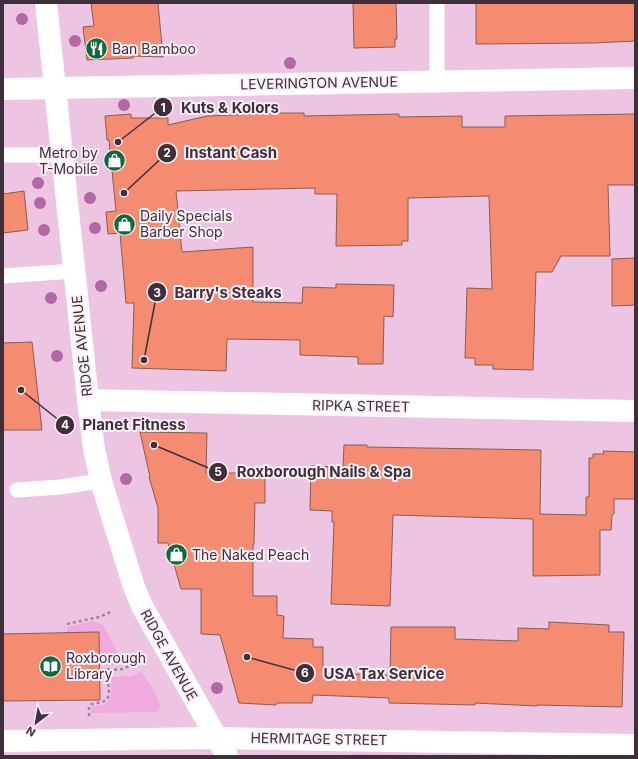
<svg xmlns="http://www.w3.org/2000/svg" width="638" height="759" font-family="Inter,sans-serif">
<rect width="100%" height="100%" fill="#edc5e3"/>
<g fill="#efaadf">
<path d="M93,621l10,4 16,29 -1,11h-7v-11h-12v-22l-32,1v-6z"/>
<path d="M141,671c5,8 19,26 19,35 0,3 -1,4 -3,6l-66,1 1,-6c4,-2 8,-1 12,-3 10,-4 7,-18 7,-27l21,-1z"/>
<path d="M356,754l166,2h-205z"/>
</g>
<g fill="#f58c71" stroke="#885d51">
<path d="M91,3h67l5,54 -30,-1v2l-46,2 -4,-33 11,-1z"/>
<path d="M353,3h43l1,36h-2v8l-41,1z"/>
<path d="M476,3h159v38l-41,2 -118,1z"/>
<path d="M256,113h48v3l95,-2v3l63,-1v11h43v-11l130,-2v71h-27l2,71h-49l-9,16h-16l-3,98 -40,-1v-4h-18v-7h-10l2,-70 25,1 -3,-93 -81,2v43h-6v4l-66,1 1,-52h-22v-6l-139,3 6,61 71,-5v55l49,1 1,-16 33,1v-4l58,1 -1,32 -9,-1 -1,48h-25v-7l-58,-2v-15l-73,-1 -1,32 -94,-3 2,-65h-8l-6,-70 -12,1 -2,-22 10,-1 -7,-71h-2l-2,-24 26,-2v4h37v7l39,-9 49,-2z"/>
<path d="M24,191l4,39 -25,3v-39z"/>
<path d="M635,258v47l-23,1v-47z"/>
<path d="M32,342l10,88h-39v-87z"/>
<path d="M140,432l67,1 -1,40h59v30h-10l-1,41h-1v52h24v19l7,1 -1,22 30,1v8h10v26l67,2 1,-48h64v12l63,2v-13l31,1v-7l60,3v7h15l-2,75 -85,-2v1l-62,-3v2l-86,-2v-5l-76,-3 -1,8h-35l-1,2 -37,-2 -19,-68 -19,-1v-45h-20l-13,-46h-10v-35l-9,-31h1z"/>
<path d="M344,445h23v2l174,3 -1,64 46,1v-18h3v-39h4v-4h11l-1,-3 32,1v47h-21v15l-2,1 -1,15h-11v45l-67,1v-57l-140,-4 -3,91 -59,-2 3,-82h-2v-11l-22,-1 1,-44 32,1z"/>
<path d="M99,632l1,68 -97,1v-67z"/>
</g>
<g fill="none" stroke-linecap="round" stroke-linejoin="round">
<g stroke="#a1849a" stroke-width="2.5" stroke-dasharray="3 3" stroke-linecap="butt">
<path d="M67,624l32,-7 14,-6"/>
<path d="M100,658h8v16l-8,-1"/>
<path d="M108,670l15,-1 18,-9"/>
<path d="M89,716v-9l1,-2c8,-4 15,0 19,-10l-1,-21"/>
</g>
<g stroke="#fff" stroke-width="15">
<path d="M437,3v78"/>
<path d="M3,155h59"/>
<path d="M3,276l71,-5"/>
<path d="M17,490l43,-3 41,-6"/>
</g>
<g stroke="#fff" stroke-width="22">
<path d="M3,89l52,-1"/>
<path d="M88,400l547,11"/>
<path d="M3,741l213,-3 419,7"/>
</g>
<path stroke="#fff" stroke-width="22" d="M55,88l580,-10"/>
<path stroke="#fff" stroke-width="22" d="M46,3l42,397 6,49 7,32 33,106 8,19 85,150"/>
</g>
<g fill="#b168a4">
<circle cx="22" cy="19" r="6"/>
<circle cx="75" cy="41" r="6"/>
<circle cx="290" cy="63" r="6"/>
<circle cx="124" cy="105" r="6"/>
<circle cx="38" cy="183" r="6"/>
<circle cx="90" cy="198" r="6"/>
<circle cx="40" cy="203" r="6"/>
<circle cx="95" cy="228" r="6"/>
<circle cx="44" cy="230" r="6"/>
<circle cx="101" cy="286" r="6"/>
<circle cx="51" cy="298" r="6"/>
<circle cx="57" cy="356" r="6"/>
<circle cx="126" cy="479" r="6"/>
<circle cx="217" cy="688" r="6"/>
</g>
<defs>
<symbol id="restaurant-disc" viewBox="-11 -11 22 22"><circle r="9.5" fill="#0e693c" stroke="#fcf0f9"/><path d="M-5-6h1v4h1v-4h1v4h1v-4h1v5L-1.5 .5V6h-2V.5L-5-1ZM5-6V6H3V1.5H1.5Q1.5-4 5-6Z" fill="#fff"/></symbol>
<symbol id="shop-disc" viewBox="-11 -11 22 22"><circle r="9.5" fill="#0e693c" stroke="#fcf0f9"/><path d="M-5-2.5h2.3a2.7 3.5 0 0 1 5.4 0H5L5.5 6h-11ZM-1.5-2.5h3a1.5 2.3 0 0 0-3 0Z" fill="#fff"/></symbol>
<symbol id="library-disc" viewBox="-11 -11 22 22"><circle r="9.5" fill="#0e693c" stroke="#fcf0f9"/><path d="M-6-4Q-3-5.5-.7-3.5V5Q-3 3-6 4ZM6-4Q3-5.5 .7-3.5V5Q3 3 6 4Z" fill="#fff"/></symbol>
</defs>
<g fill-rule="evenodd">
<use href="#restaurant-disc" x="84" y="36" width="25" height="25"/>
<use href="#shop-disc" x="102" y="148" width="25" height="25"/>
<use href="#shop-disc" x="112" y="212" width="25" height="25"/>
<use href="#shop-disc" x="164" y="542" width="25" height="25"/>
<use href="#library-disc" x="38" y="654" width="25" height="25"/>
</g>
<g text-anchor="middle" stroke-width="4" stroke-linejoin="round" paint-order="stroke">
<g font-size="14" fill="#3f2f3b" stroke="#fcf0f9" text-anchor="start">
<text x="112" y="54">Ban Bamboo</text>
<text x="98" y="158" text-anchor="end">Metro by<tspan x="98" dy="16">T-Mobile</tspan></text>
<text x="140" y="221">Daily Specials<tspan x="140" dy="16">Barber Shop</tspan></text>
<text x="192" y="560">The Naked Peach</text>
<text x="66" y="663">Roxborough<tspan x="66" dy="16">Library</tspan></text>
</g>
<g font-size="14" fill="#3f2f3b" stroke="#fcf0f9">
<text transform="translate(319 83) rotate(-1)" y="5">LEVERINGTON AVENUE</text>
<text transform="translate(82 346) rotate(-96)" y="5">RIDGE AVENUE</text>
<text transform="translate(361 406) rotate(1)" y="5">RIPKA STREET</text>
<text transform="translate(169 655) rotate(61)" y="5">RIDGE AVENUE</text>
<text transform="translate(319 739) rotate(1)" y="5">HERMITAGE STREET</text>
</g>
</g>
<path fill="none" stroke="#3f2f3b" stroke-width="1.5" d="M118 142L163 107M124 193L167 153M144 360L157 292M21 390L65 425M154 445L218 472M247 657L305 673"/>
<g fill="#3f2f3b" stroke="#fcf0f9" stroke-width="1.5">
<circle cx="118" cy="142" r="4"/>
<circle cx="124" cy="193" r="4"/>
<circle cx="144" cy="360" r="4"/>
<circle cx="21" cy="390" r="4"/>
<circle cx="154" cy="445" r="4"/>
<circle cx="247" cy="657" r="4"/>
<circle cx="163" cy="107" r="10"/>
<circle cx="167" cy="153" r="10"/>
<circle cx="157" cy="292" r="10"/>
<circle cx="65" cy="425" r="10"/>
<circle cx="218" cy="472" r="10"/>
<circle cx="305" cy="673" r="10"/>
</g>
<g font-size="12" text-anchor="middle" font-weight="bold" fill="#fff">
<text x="163" y="112">1</text>
<text x="167" y="157">2</text>
<text x="157" y="297">3</text>
<text x="65" y="429">4</text>
<text x="218" y="476">5</text>
<text x="305" y="677">6</text>
</g>
<g font-size="15" text-anchor="middle" font-weight="bold" fill="#3f2f3b" stroke="#fcf0f9" stroke-width="4" stroke-linejoin="round" paint-order="stroke">
<text x="230" y="113">Kuts &amp; Kolors</text>
<text x="231" y="158">Instant Cash</text>
<text x="228" y="298">Barry's Steaks</text>
<text x="134" y="430">Planet Fitness</text>
<text x="324" y="477">Roxborough Nails &amp; Spa</text>
<text x="384" y="679">USA Tax Service</text>
</g>
<rect width="638" height="759" fill="none" stroke="#3f2f3b" stroke-width="8"/>
<g transform="translate(36 723) rotate(211)" stroke="#fcf0f9" stroke-width="3" paint-order="stroke">
<path d="M0-3L7 15L0 10L-7 15Z" fill="#3f2f3b"/>
<text y="-6" font-size="11" font-weight="bold" text-anchor="middle" fill="#3f2f3b">N</text>
</g>
</svg>
